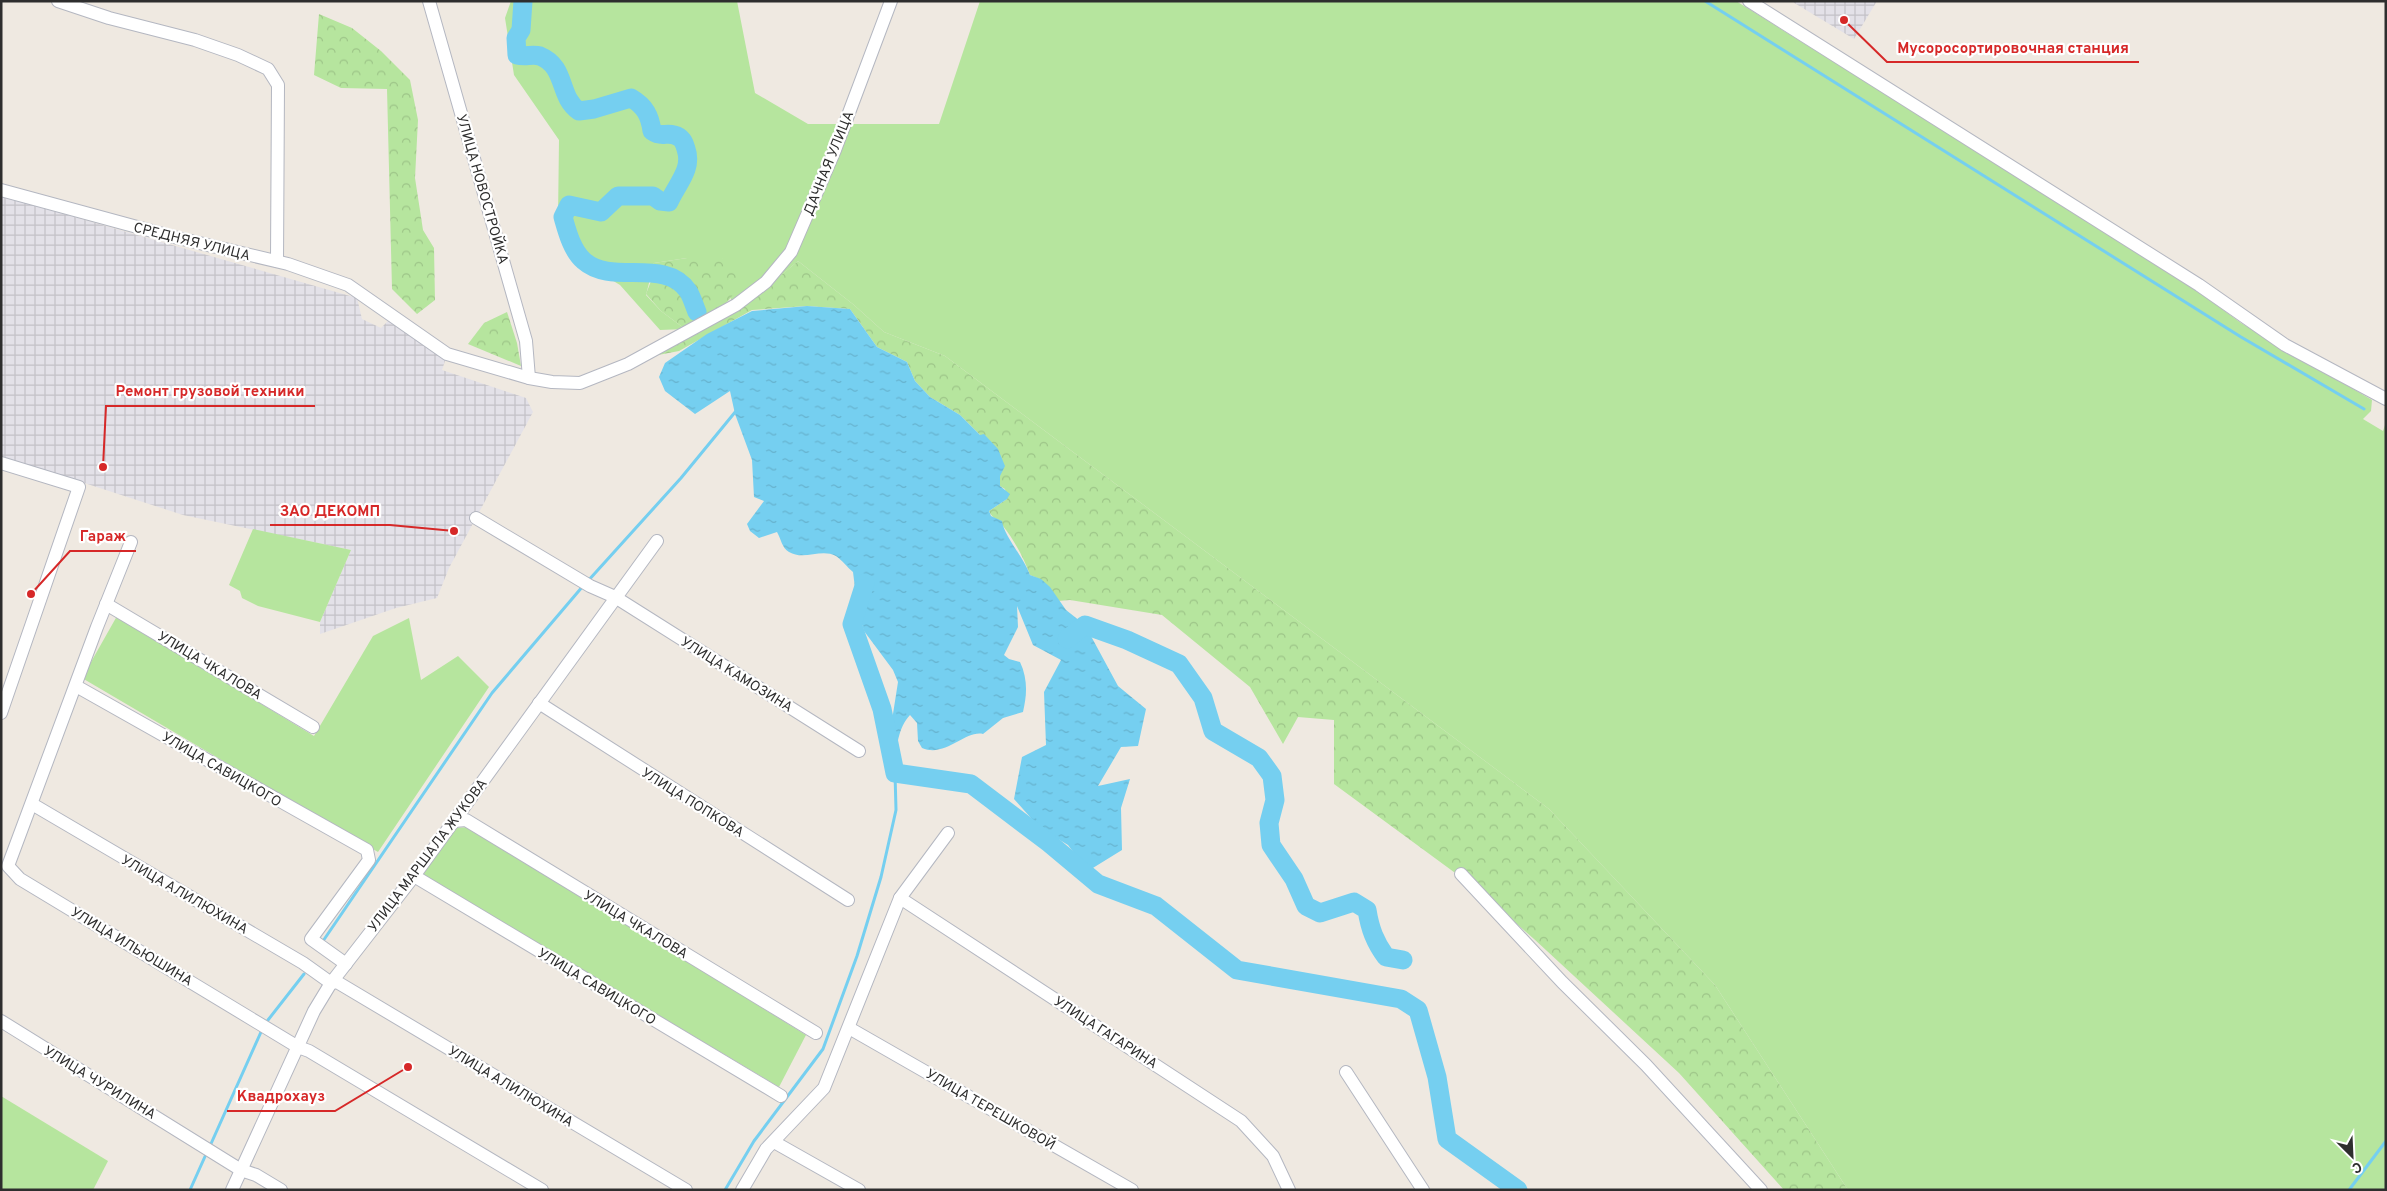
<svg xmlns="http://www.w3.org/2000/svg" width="2387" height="1191" font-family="Overpass,sans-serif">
<defs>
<pattern id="industrial-grid" width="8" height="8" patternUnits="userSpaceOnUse" patternTransform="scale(1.25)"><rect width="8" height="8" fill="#e3e1e8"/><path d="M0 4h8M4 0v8" fill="none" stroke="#c3c1c7"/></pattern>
<pattern id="forest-crowns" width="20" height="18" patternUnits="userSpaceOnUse" patternTransform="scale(1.25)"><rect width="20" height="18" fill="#b6e59e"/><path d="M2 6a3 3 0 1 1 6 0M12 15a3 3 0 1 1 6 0" fill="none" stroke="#9dc588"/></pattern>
<pattern id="water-ripples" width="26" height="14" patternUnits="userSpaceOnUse" patternTransform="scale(1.25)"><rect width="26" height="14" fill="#75cff0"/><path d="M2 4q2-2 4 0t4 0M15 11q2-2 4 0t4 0" fill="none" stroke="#66b2ce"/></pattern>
</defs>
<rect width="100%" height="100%" fill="#efe9e1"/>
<g fill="url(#industrial-grid)">
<path d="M1791,1h86l-23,38z"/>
<path d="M1,196l356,102 5,21 19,9 8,-8 57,38 -4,12 84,28 7,14 -84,156 -12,30 -41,10 -76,26v-12l31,-72 -168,-35 -182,-59z"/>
</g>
<g fill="#b6e59e">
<path d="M511,1h226l18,92 53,31h131l41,-123h756l434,270 71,52 131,77 -1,11 -8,8 20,12 3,-9v768h-538l-133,-205 -166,-176 -604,-453 -61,-24 -30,-27 -56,-44 -49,42 -18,-3 -9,-42h-35l-33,5 -8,32 15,16 24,18 -25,1 -40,-45 -53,-32 -9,-35 1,-78 -45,-65 -9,-57z"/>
<path d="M253,529l98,21 -31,72 -62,-16 -16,-8 -2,-7 -11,-6z"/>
<path d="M117,616l197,120 59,-100 36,-18 12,62 37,-24 31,31 -111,165 -296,-174z"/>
<path d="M471,827l335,208 -27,52 -355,-211 -1,-7 30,-41z"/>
<path d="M1,1096l107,65 -15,29h-92z"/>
</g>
<g fill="url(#forest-crowns)">
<path d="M319,14l33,14 29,23 29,29 8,40 -3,58 8,52 11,18 1,52 -18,14 -25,-25 -5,-200 -46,-1 -27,-13z"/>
<path d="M687,258h35l17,12c2,33 -29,45 -54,59l-24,-18 -15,-17 5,-13 3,-18z"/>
<path d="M798,261l56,44 30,27 61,24 604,453 166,176 133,205h-64l-105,-117 -145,-134 -57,-50 -143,-105v-64l-36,-3 -15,27 -33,-57 -88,-72 -92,-15 -12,1c-8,-13 -14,-21 -28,-26 -6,-17 -16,-35 -27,-49 -5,-6 -11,-8 -14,-15l18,-12 -2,-10 -5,-3v-10l-20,-41 -20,-20 -30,-18 -15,-16 -8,-19 -30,-15 -27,-38 -43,-3 -55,4 -73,41 -26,5 89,-48z"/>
<path d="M507,312l10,31 4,23 -53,-22 16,-21z"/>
</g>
<path fill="url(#water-ripples)" d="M807,306l43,3 27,38 30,15 8,19 15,16 30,18 20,20 4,-1 14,15 7,17 -5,10v10l10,8 -3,5 -18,12 2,5 11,5c2,15 22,37 28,54l11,4 9,8 16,23 19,15 33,61 28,23 -8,37 -17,1 -23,39 32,-7 -9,29 1,42 -34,21 -20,-26 -28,-17 -26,-29 8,-42 24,-12 -2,-53 17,-32 -28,-15 -16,-39 1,21 -14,28 5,4 11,3c8,17 7,33 3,50l-20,6 -20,16c-18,-4 -37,24 -61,14l-4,-7 -1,-18 -7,-8c-14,15 -14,39 -15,58l-5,-40 8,-51 -5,-12 -29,-39 -6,-19 -5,-40c-5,-4 -11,-12 -17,-16 -15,-8 -32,5 -47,-4 -7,-4 -8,-13 -12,-20l-18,6 -9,-7 -3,-7 17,-23 -10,-4 -2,-37 -17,-46 -5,-23 -35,23 -30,-23 -6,-14 6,-14 42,-29 45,-23z"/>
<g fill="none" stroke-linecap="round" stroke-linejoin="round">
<g stroke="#75cff0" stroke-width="3">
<path d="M1705,1l536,336 123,72"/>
<path d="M587,582l94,-104 55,-67"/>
<path d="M321,944l171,-251 91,-107"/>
<path d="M268,1020l36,-46"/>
<path d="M210,1146l51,-114"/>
<path d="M190,1190l17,-38"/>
<path d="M725,1190l29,-49 69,-92 34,-93 24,-79 15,-67 -1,-37"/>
<path d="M2349,1190l37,-49"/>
</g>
<g stroke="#75cff0" stroke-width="19">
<path d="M523,1l-2,29 -5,8 1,17c8,2 16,-1 23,1 27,11 18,41 39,55l15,-2 37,-11c14,8 19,18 21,33 10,7 13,1 22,4 8,2 10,7 12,14 7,20 -9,35 -17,53l-9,-1 -7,-5h-35l-17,16 -32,-7 -6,12c4,14 9,34 21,44 28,25 81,-4 104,30 4,6 6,14 9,21"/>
<path d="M865,583l-13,41 30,85 13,64 76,11 78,59 49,41 58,22 81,64 164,29 17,11 19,67 10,62 71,51"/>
<path d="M1067,639l18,-14 42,15 52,24 24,34 10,33 46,27 13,18 3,24 -6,23 2,22 23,34 12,27 14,7 34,-11 13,8c3,19 8,32 19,47l17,3"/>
</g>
<defs>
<g id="minor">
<path d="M58,1l51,17 86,22 43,15 30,14 10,16 -1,176"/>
<path d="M429,1l97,340 3,37"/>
<path d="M1749,1l450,284 86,60 101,54"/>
<path d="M1,190l173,47 114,27 60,21 99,69 82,24 23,4 28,1 48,-19 108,-59 30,-23 25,-30 44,-102 56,-149"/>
<path d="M1,463l78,24 -78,226"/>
<path d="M476,518l114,68 25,11 244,154"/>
<path d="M131,542l-34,85 -89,239 12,13 278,168 11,4 233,139"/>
<path d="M106,604l207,123"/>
<path d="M76,686l291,164 2,10 -58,79 35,25"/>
<path d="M539,703l309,197"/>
<path d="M32,804l271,159 28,20 6,-1 349,208"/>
<path d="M454,821l12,-1 350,213"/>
<path d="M1461,874l101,108 84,83 115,125"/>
<path d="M414,876l367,220"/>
<path d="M900,898l341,223 32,35 16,34"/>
<path d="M1,1021l240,149 15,5 25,15"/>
<path d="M849,1028l283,162"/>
<path d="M1346,1072l77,118"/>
<path d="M774,1142l85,48"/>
<path d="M232,1190l82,-179 17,-28 83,-107 243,-335"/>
<path d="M742,1190l24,-41 58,-61 76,-190 48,-65"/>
</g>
</defs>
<use href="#minor" stroke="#b4b7c1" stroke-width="14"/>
<use href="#minor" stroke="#fff" stroke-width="12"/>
</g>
<g text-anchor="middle" stroke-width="4.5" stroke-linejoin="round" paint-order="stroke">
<g font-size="14" fill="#2e2e2e" stroke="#fff">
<text transform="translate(828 163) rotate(-68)" y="5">ДАЧНАЯ УЛИЦА</text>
<text transform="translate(483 189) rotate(74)" y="5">УЛИЦА НОВОСТРОЙКА</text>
<text transform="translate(192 241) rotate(14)" y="5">СРЕДНЯЯ УЛИЦА</text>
<text transform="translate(210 665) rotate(31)" y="5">УЛИЦА ЧКАЛОВА</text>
<text transform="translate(737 674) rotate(32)" y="5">УЛИЦА КАМОЗИНА</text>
<text transform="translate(222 769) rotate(30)" y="5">УЛИЦА САВИЦКОГО</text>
<text transform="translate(693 802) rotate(32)" y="5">УЛИЦА ПОПКОВА</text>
<text transform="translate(427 855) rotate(-53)" y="5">УЛИЦА МАРШАЛА ЖУКОВА</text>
<text transform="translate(185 894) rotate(30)" y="5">УЛИЦА АЛИЛЮХИНА</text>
<text transform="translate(636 924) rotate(31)" y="5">УЛИЦА ЧКАЛОВА</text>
<text transform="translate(132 946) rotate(31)" y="5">УЛИЦА ИЛЬЮШИНА</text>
<text transform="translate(597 986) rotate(31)" y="5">УЛИЦА САВИЦКОГО</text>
<text transform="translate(1106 1032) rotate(33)" y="5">УЛИЦА ГАГАРИНА</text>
<text transform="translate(100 1082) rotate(31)" y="5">УЛИЦА ЧУРИЛИНА</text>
<text transform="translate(511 1086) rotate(31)" y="5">УЛИЦА АЛИЛЮХИНА</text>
<text transform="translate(991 1109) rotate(30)" y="5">УЛИЦА ТЕРЕШКОВОЙ</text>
</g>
</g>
<path fill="none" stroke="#d62828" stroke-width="2" d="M1844 20L1887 62H2139M103 467L106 406H315M454 531L390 525H270M31 594L70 551H136M408 1067L335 1111H227"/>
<g fill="#d62828" stroke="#fff" stroke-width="2">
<circle cx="1844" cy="20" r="5"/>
<circle cx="103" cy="467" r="5"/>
<circle cx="454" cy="531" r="5"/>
<circle cx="31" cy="594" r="5"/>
<circle cx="408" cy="1067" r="5"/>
</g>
<g font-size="15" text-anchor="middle" font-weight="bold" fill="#d62828" stroke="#fff" stroke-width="4.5" stroke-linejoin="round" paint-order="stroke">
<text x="2013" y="53">Мусоросортировочная станция</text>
<text x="210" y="396">Ремонт грузовой техники</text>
<text x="330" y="516">ЗАО ДЕКОМП</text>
<text x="103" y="541">Гараж</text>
<text x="281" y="1101">Квадрохауз</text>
</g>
<rect width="2387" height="1191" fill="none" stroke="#2e2e2e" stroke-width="5"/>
<g transform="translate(2352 1156) rotate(156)" stroke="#ffffff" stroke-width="4" paint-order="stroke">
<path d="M0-4L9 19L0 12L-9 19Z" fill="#2e2e2e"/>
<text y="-8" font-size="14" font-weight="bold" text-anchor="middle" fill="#2e2e2e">С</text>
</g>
</svg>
